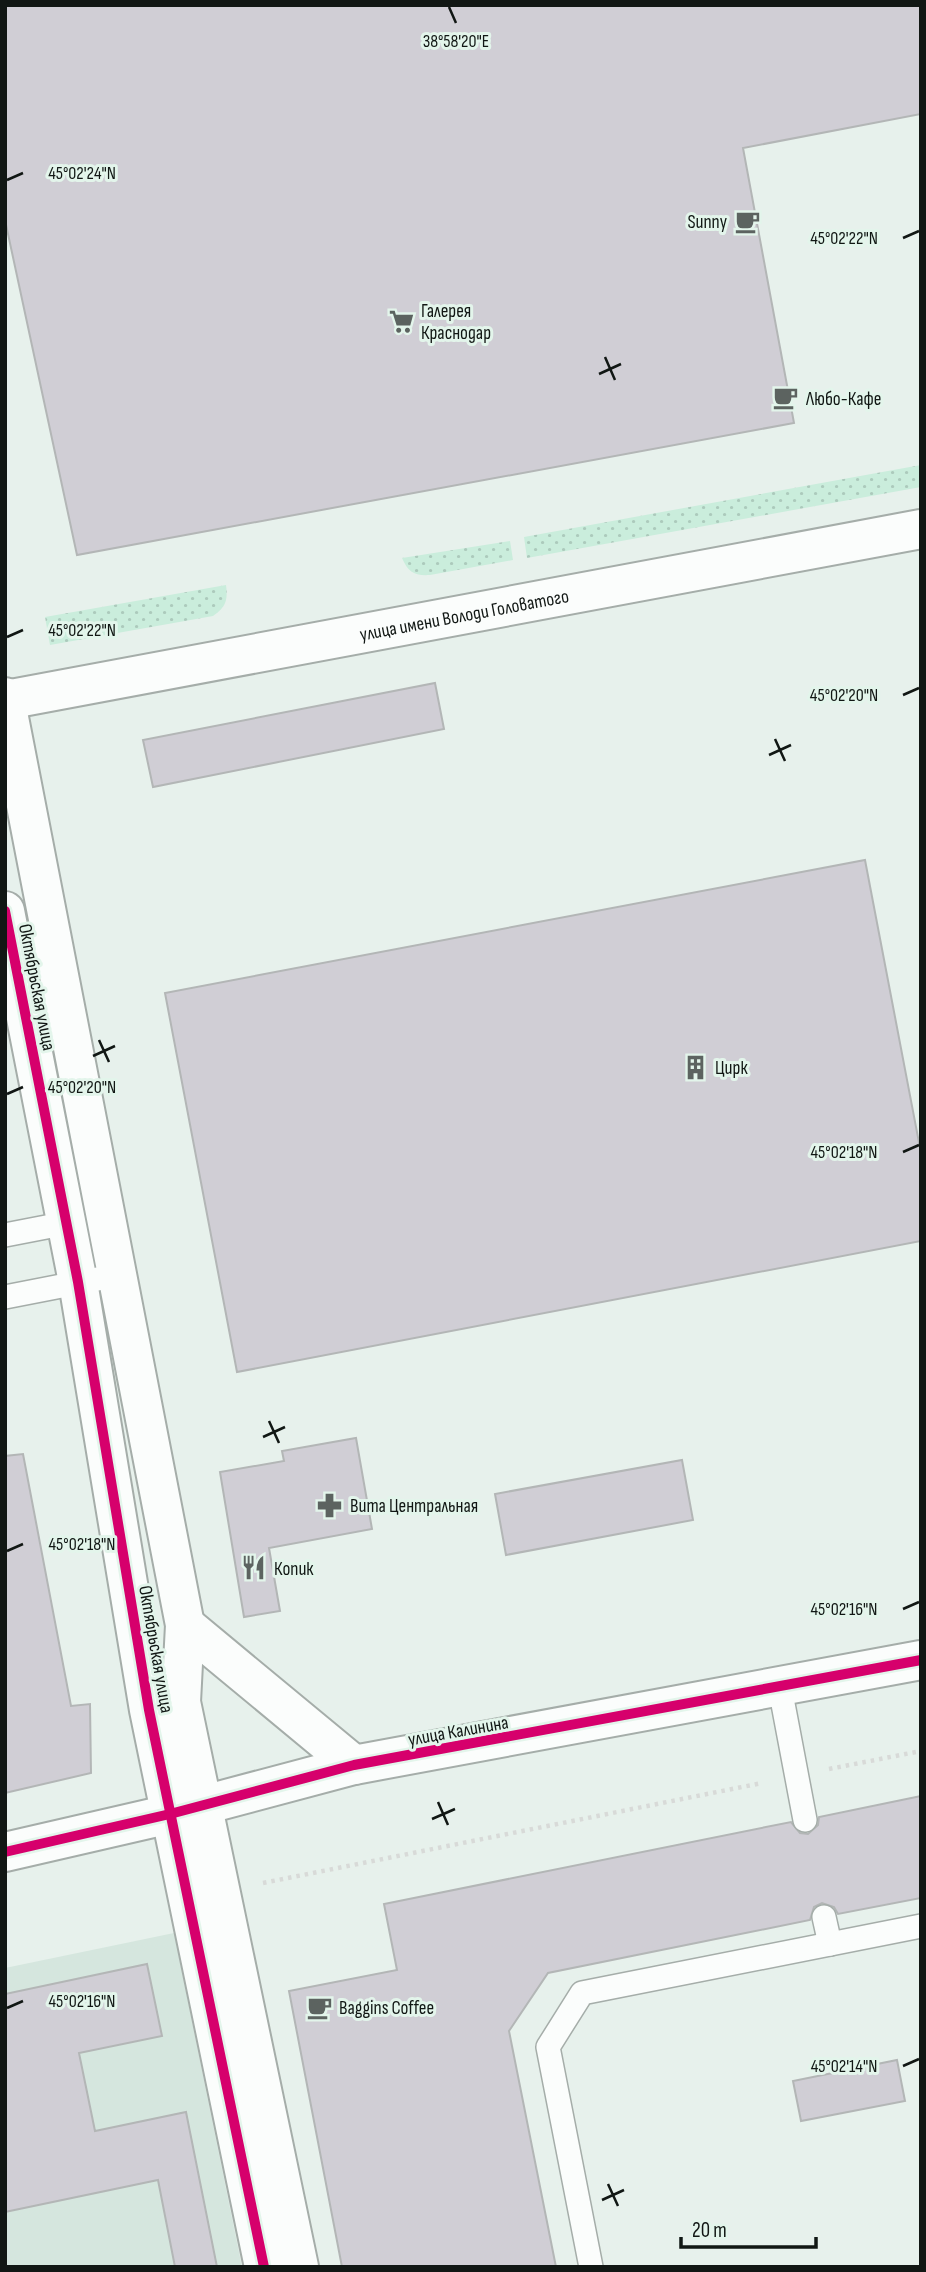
<svg xmlns="http://www.w3.org/2000/svg" width="926" height="2272" font-family="'Sofia Sans Condensed',sans-serif">
<defs>
<pattern id="grass-dots" width="8" height="8" patternUnits="userSpaceOnUse" patternTransform="scale(1.75)"><rect width="8" height="8" fill="#caeddc"/><path d="M2 2h.1M6 6h.1" fill="none" stroke="#accabc" stroke-width="1.8" stroke-linecap="round"/></pattern>
</defs>
<rect width="100%" height="100%" fill="#e7f1ec"/>
<path fill="#d5e6de" d="M174,1933l68,334h-237v-299z"/>
<g fill="url(#grass-dots)">
<path d="M921,465v22l-394,71 -3,-21z"/>
<path d="M510,541l3,19 -83,15c-16,1 -22,-3 -28,-17z"/>
<path d="M226,585c2,15 0,22 -13,31l-163,29 -5,-28z"/>
</g>
<g fill="#d0ced5" stroke="#b3b6b6" stroke-width="2">
<path d="M5,5h916v109l-178,34 51,275 -717,132 -72,-335z"/>
<path d="M435,683l9,46 -291,58 -10,-47z"/>
<path d="M865,860l56,293v88l-684,131 -72,-379z"/>
<path d="M356,1438l16,91 -103,19 11,63 -36,6 -24,-145 64,-11 -2,-10z"/>
<path d="M23,1454l48,252 19,-2 1,69 -86,20v-337z"/>
<path d="M682,1460l11,60 -187,35 -11,-61z"/>
<path d="M921,1796v102l-83,16 -4,-7 -12,-4 -8,4 -4,13 -262,53 -39,58 47,236h-214l-53,-276 108,-21 -13,-66 407,-82 9,11 8,1 10,-9 1,-8z"/>
<path d="M147,1964l15,72 -83,17 16,78 91,-19 31,155h-42l-17,-87 -153,32v-218z"/>
<path d="M897,2060l8,41 -104,20 -8,-40z"/>
</g>
<g fill="none" stroke-linecap="round" stroke-linejoin="round">
<defs>
<g id="lane">
<path d="M5,1235l62,-12"/>
<path d="M5,1297l113,-22"/>
<path d="M780,1688l25,132"/>
<path d="M824,1917l6,27"/>
<path d="M591,2267l-43,-220 34,-54 339,-67"/>
</g>
<g id="street">
<path id="s1" d="M6,700l915,-171"/>
</g>
<g id="secondary">
<path d="M5,697l180,928 -4,77 118,565"/>
<path d="M5,911l73,371 71,428 115,557"/>
<path d="M185,1625l169,140"/>
<path d="M5,1852l165,-38 184,-49 567,-105"/>
</g>
</defs>
<use href="#lane" stroke="#a5ada9" stroke-width="26"/>
<use href="#street" stroke="#a5ada9" stroke-width="42"/>
<use href="#secondary" stroke="#a5ada9" stroke-width="42"/>
<g stroke="#d8dad8" stroke-width="4.5" stroke-dasharray="3.5 5" stroke-linecap="butt">
<path d="M829,1769l92,-18"/>
<path d="M263,1883l499,-100"/>
</g>
<use href="#lane" stroke="#fbfdfc" stroke-width="23"/>
<use href="#street" stroke="#fbfdfc" stroke-width="38"/>
<use href="#secondary" stroke="#fbfdfc" stroke-width="38"/>
<defs>
<g id="cycleway">
<path d="M5,911l73,371 71,428 115,557"/>
<path d="M5,1852l165,-38 184,-49 567,-105"/>
</g>
</defs>
<use href="#cycleway" stroke="#e3f5eb" stroke-width="15"/>
<use href="#cycleway" stroke="#d6006c" stroke-width="10"/>
</g>
<path fill="none" stroke="#111714" stroke-width="2.5" d="M449,7l7,16M7,180l16,-7M903,238l16,-7M605,357l10,23M599,374l22,-10M7,637l16,-7M903,695l16,-7M775,739l10,22M769,755l22,-10M99,1040l10,22M93,1056l22,-10M7,1094l16,-7M903,1152l16,-7M269,1421l10,22M263,1437l22,-10M7,1551l16,-7M903,1609l16,-7M438,1802l10,23M432,1819l23,-10M7,2008l16,-7M903,2066l16,-7M608,2184l10,22M602,2200l22,-10"/>
<defs>
<symbol id="cafe-bare" viewBox="-9 -9 18 18"><path d="M-5.5-4.5H6V0H3Q3 3.5 0 3.5H-2.5Q-5.5 3.5-5.5 0ZM3-3.2v2h1.7v-2ZM-6 4.5H4V6H-6Z" fill="#5c6360" stroke="#e3f5eb" stroke-width="2.5" paint-order="stroke"/></symbol>
<symbol id="supermarket-bare" viewBox="-9 -9 18 18"><path d="M-6-5.5h2.5l.6 2H6L4.5 2H-2.5L-4.4-4H-6ZM-1.5 3.2a1.3 1.3 0 1 0 .1 0ZM3 3.2a1.3 1.3 0 1 0 .1 0Z" fill="#5c6360" stroke="#e3f5eb" stroke-width="2.5" paint-order="stroke"/></symbol>
<symbol id="building-bare" viewBox="-9 -9 18 18"><path d="M-4-6H4V6H1V3H-1V6H-4ZM-2.5-4.3h1.7v1.8h-1.7ZM.8-4.3h1.7v1.8H.8ZM-2.5-1h1.7V.8h-1.7ZM.8-1h1.7V.8H.8Z" fill="#5c6360" stroke="#e3f5eb" stroke-width="2.5" paint-order="stroke"/></symbol>
<symbol id="pharmacy-bare" viewBox="-9 -9 18 18"><path d="M-2-6h4v4h4v4h-4v4h-4v-4h-4v-4h4Z" fill="#5c6360" stroke="#e3f5eb" stroke-width="2.5" paint-order="stroke"/></symbol>
<symbol id="restaurant-bare" viewBox="-9 -9 18 18"><path d="M-5-6h1v4h1v-4h1v4h1v-4h1v5L-1.5 .5V6h-2V.5L-5-1ZM5-6V6H3V1.5H1.5Q1.5-4 5-6Z" fill="#5c6360" stroke="#e3f5eb" stroke-width="2.5" paint-order="stroke"/></symbol>
</defs>
<g fill-rule="evenodd">
<use href="#cafe-bare" x="730" y="204" width="35" height="35"/>
<use href="#supermarket-bare" x="384" y="304" width="35" height="35"/>
<use href="#cafe-bare" x="768" y="380" width="35" height="35"/>
<use href="#building-bare" x="678" y="1050" width="35" height="35"/>
<use href="#pharmacy-bare" x="312" y="1488" width="35" height="35"/>
<use href="#restaurant-bare" x="236" y="1550" width="35" height="35"/>
<use href="#cafe-bare" x="302" y="1990" width="35" height="35"/>
</g>
<g text-anchor="middle" stroke-width="6" stroke-linejoin="round" paint-order="stroke">
<g font-size="19" fill="#111714" stroke="#e3f5eb" text-anchor="start">
<text x="727" y="228" text-anchor="end">Sunny</text>
<text x="421" y="317">Галерея<tspan x="421" dy="22">Краснодар</tspan></text>
<text x="806" y="405">Любо-Кафе</text>
<text x="715" y="1074">Цирк</text>
<text x="350" y="1512">Вита Центральная</text>
<text x="274" y="1575">Копик</text>
<text x="339" y="2014">Baggins Coffee</text>
</g>
<g font-size="19" fill="#111714" stroke="#e3f5eb">
<text dy="7" stroke="none"><textPath href="#s1" startOffset="466">улица имени Володи Головатого</textPath></text>
<text transform="translate(38 987) rotate(79)" y="7">Октябрьская улица</text>
<text transform="translate(157 1649) rotate(80)" y="7">Октябрьская улица</text>
<text transform="translate(458 1730) rotate(-10)" y="7">улица Калинина</text>
</g>
</g>
<g font-size="18" text-anchor="middle" fill="#111714" stroke="#e3f5eb" stroke-width="6" stroke-linejoin="round" paint-order="stroke">
<text x="456" y="47">38°58'20"E</text>
<text x="82" y="179">45°02'24"N</text>
<text x="844" y="244">45°02'22"N</text>
<text x="82" y="636">45°02'22"N</text>
<text x="844" y="701">45°02'20"N</text>
<text x="82" y="1093">45°02'20"N</text>
<text x="844" y="1158">45°02'18"N</text>
<text x="82" y="1550">45°02'18"N</text>
<text x="844" y="1615">45°02'16"N</text>
<text x="82" y="2007">45°02'16"N</text>
<text x="844" y="2072">45°02'14"N</text>
</g>
<rect width="926" height="2272" fill="none" stroke="#111714" stroke-width="14"/>
<path d="M681 2237v10h135v-10" fill="none" stroke="#111714" stroke-width="3.5"/>
<text x="692" y="2237" font-size="21" fill="#111714" stroke="#e3f5eb" stroke-width="5" paint-order="stroke">20 m</text>
</svg>
